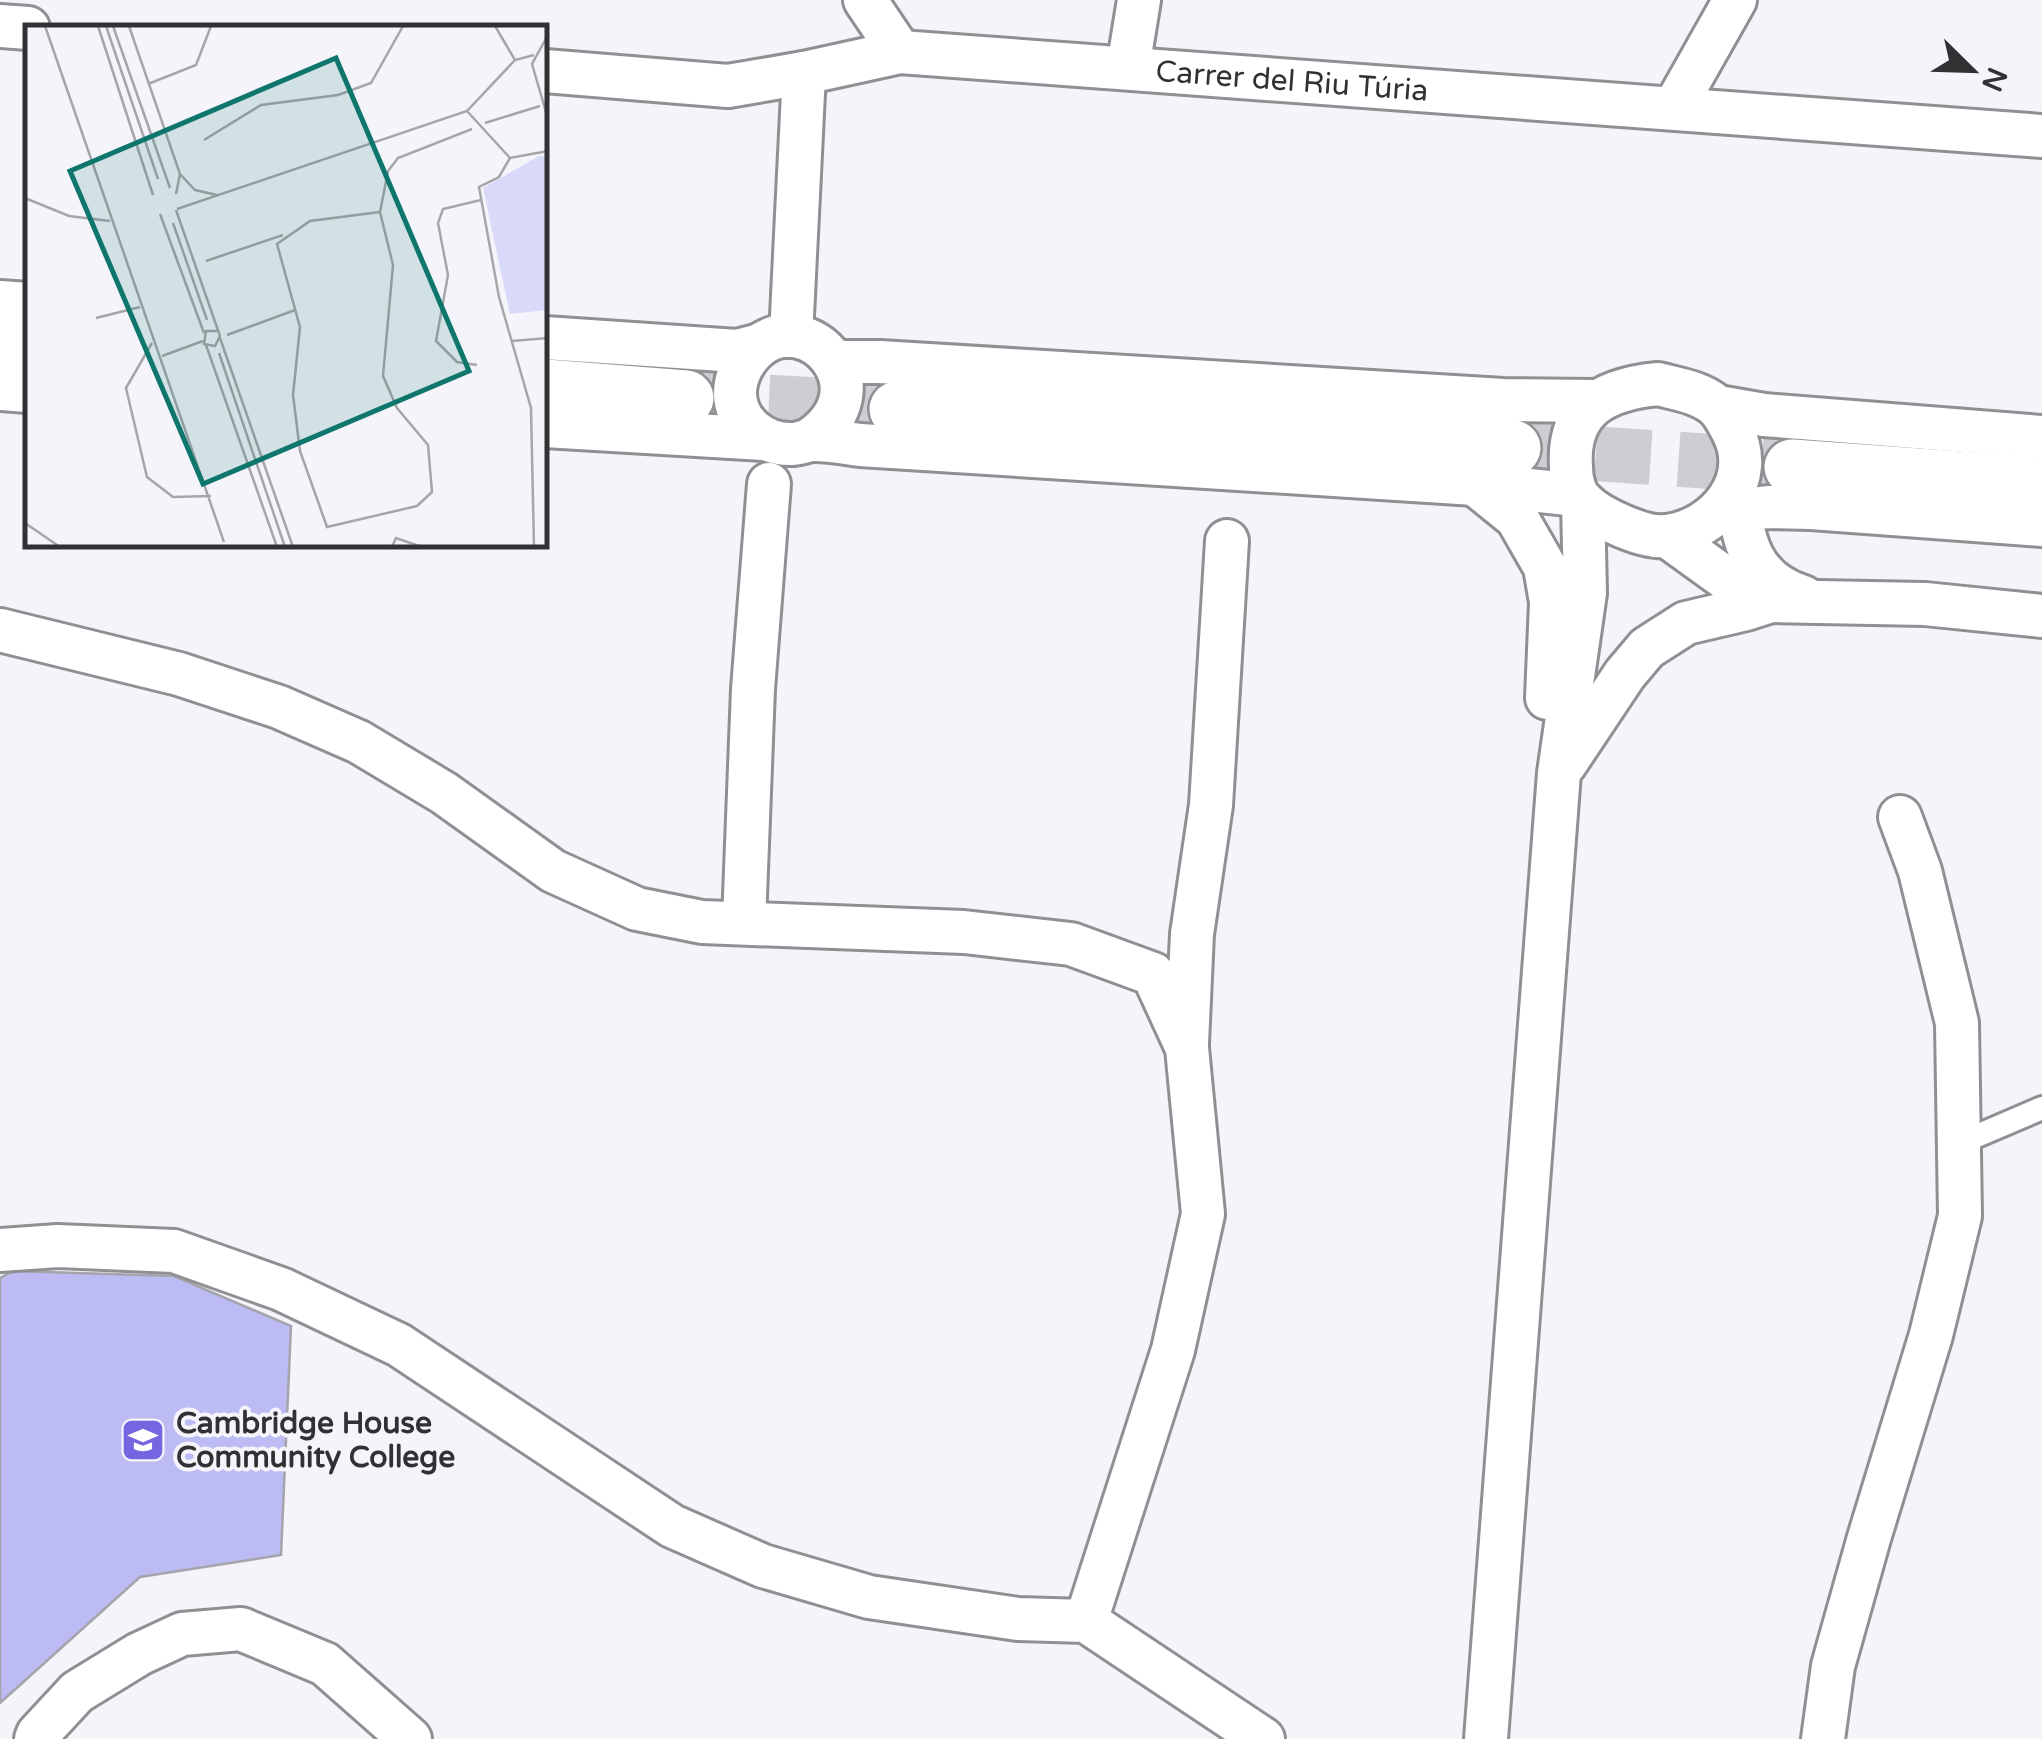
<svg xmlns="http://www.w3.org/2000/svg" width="2042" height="1739" font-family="'Varela Round',sans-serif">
<rect width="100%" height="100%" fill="#f4f4fa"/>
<path fill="#bcbbf4" stroke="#a4a4aa" stroke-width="2.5" d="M13,1271l161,5 117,50 -10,229 -141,22 -140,126v-425z"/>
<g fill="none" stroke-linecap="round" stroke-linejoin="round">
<g stroke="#cdcdd2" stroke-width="55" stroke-dasharray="55 28" stroke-linecap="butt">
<path d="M686,398l211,11"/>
<path d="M1513,448l279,19"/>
</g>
<defs>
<path id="lane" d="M1958,1144l84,-36"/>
<g id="street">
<path d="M865,0l35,52"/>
<path d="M0,26l28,2"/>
<path d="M1128,68l11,-68"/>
<path id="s1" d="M545,71l183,15 76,-13 96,-21 1142,84"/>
<path d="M1674,108l61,-108"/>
<path d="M0,302l28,2"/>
<path d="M791,336l13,-263"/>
<path d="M545,338l192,13 23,-6"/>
<path d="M834,362h46l623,38 92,1"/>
<path d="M1658,384c19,5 41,8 57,21 7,6 13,17 17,25 26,49 -14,99 -65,106 -23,3 -68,-18 -84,-34 -9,-8 -12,-24 -12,-35 -4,-60 35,-78 87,-83z"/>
<path d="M0,389l28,2"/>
<path d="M1718,407l46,8 278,22"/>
<path d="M545,426l219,13"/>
<path d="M811,439c74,-52 -3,-132 -52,-93 -14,11 -24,30 -24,47 0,30 28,52 57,51 7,0 15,-4 22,-4 15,0 31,3 46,5l615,39 102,11"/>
<path d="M1475,484l42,34 28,49 6,35 -4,96"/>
<path d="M1736,488c7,50 12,92 67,109"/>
<path d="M1717,513l51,-6 43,1 231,17"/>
<path d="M1667,536l72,52 32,13 154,3 117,12"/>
<path d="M0,630l179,44 100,33 80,35 85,51 109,78 84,38 65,13 262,10 107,12 82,30 34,74 16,166 -30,136 -87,271"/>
<path d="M1565,764l60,-90 22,-26 39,-25 60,-14 25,-8"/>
<path d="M744,922l9,-233 16,-205"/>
<path d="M1187,1043l5,-109 19,-129 16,-264"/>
<path d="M0,1250l58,-4 116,5 107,38 118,56 273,181 91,40 106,31 149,22 68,2 177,118"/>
<path d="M36,1739l2,-5 39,-42 62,-38 43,-20 59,-5 84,35 85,75"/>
<path d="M1486,1739l73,-966 26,-180 -2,-91"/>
<path d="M1823,1739l10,-73 36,-128 62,-203 29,-119 -3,-193 -37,-152 -20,-54"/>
</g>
<g id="secondary">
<path d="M0,345l28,2"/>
<path d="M545,387l141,11"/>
<path d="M897,409l616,39"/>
<path d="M1792,467l250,18"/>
</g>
</defs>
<use href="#lane" stroke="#8f8f94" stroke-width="28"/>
<use href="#street" stroke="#8f8f94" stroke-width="48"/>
<use href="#secondary" stroke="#8f8f94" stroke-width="60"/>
<use href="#lane" stroke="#fff" stroke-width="22"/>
<use href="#street" stroke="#fff" stroke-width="42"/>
<use href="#secondary" stroke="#fff" stroke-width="55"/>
</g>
<defs>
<symbol id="school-square" viewBox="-11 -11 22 22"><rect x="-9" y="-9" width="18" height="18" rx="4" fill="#7565e0" stroke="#f4f4fa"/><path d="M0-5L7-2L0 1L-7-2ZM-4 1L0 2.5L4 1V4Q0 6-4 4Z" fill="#fff"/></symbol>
</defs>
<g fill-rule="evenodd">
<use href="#school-square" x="118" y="1415" width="50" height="50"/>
</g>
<g text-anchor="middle" stroke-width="8" stroke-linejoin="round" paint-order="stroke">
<g font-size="30" fill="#313133" stroke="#f4f4fa">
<text dy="10" stroke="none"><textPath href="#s1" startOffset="752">Carrer del Riu Túria</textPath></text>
</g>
<g font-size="30" font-weight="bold" fill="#313133" stroke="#f4f4fa" text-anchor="start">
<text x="176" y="1433">Cambridge House<tspan x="176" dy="34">Community College</tspan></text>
</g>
</g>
<g transform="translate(25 25)">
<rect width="522" height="522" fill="#f4f4fa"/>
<path d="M514,131h8v154l-37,4 -27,-126z" fill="#d9d9f9"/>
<path fill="none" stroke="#a6a6aa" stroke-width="2.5" d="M20,1l179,516M73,1l55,169M81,1l52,153M88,1l57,162M104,1l51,148 -4,20M470,1l20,34M523,10l-16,29 16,55M123,59l48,-19 15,-39M442,86l43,47 38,-7M460,98l55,-17M179,115l57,-35 77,-10 33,-12 32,-57M485,133l-11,19 -20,10 20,110 32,111 3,139M155,149l15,16 22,5M0,173l44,18 41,5M152,184l290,-98 48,-51 19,-5M151,185l44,126 -5,10 -11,-2 2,-13h11M355,187l-70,9 -33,23 23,83 -7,68 7,56 27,76 90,-21 15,-14 -4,-47 -31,-37 -14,-32 10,-111 -13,-53 8,-41 10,-13 74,-29M135,189l44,119M148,198l34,97M181,236l77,-26M71,293l44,-11M202,310l68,-25M195,313l73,209M487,316l36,-3M127,318l-26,45 21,89 26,20 38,-1M181,320l71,202M194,328l66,194M137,331l41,-15M452,340l-20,-3 -21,-21 12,-66 -10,-52 5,-14 38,-9M0,498l35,24M367,522l4,-9 26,9"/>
<path fill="#0f766e" fill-opacity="0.15" stroke="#0f766e" stroke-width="5" d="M311,33l133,313 -266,113 -133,-313z"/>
<rect width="522" height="522" fill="none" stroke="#313133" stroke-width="5"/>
</g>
<g transform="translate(1972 70) rotate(113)" stroke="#f4f4fa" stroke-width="8" paint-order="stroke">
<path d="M0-8L18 38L0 25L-18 38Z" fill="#313133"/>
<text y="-15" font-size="28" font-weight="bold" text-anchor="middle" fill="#313133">N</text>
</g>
</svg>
